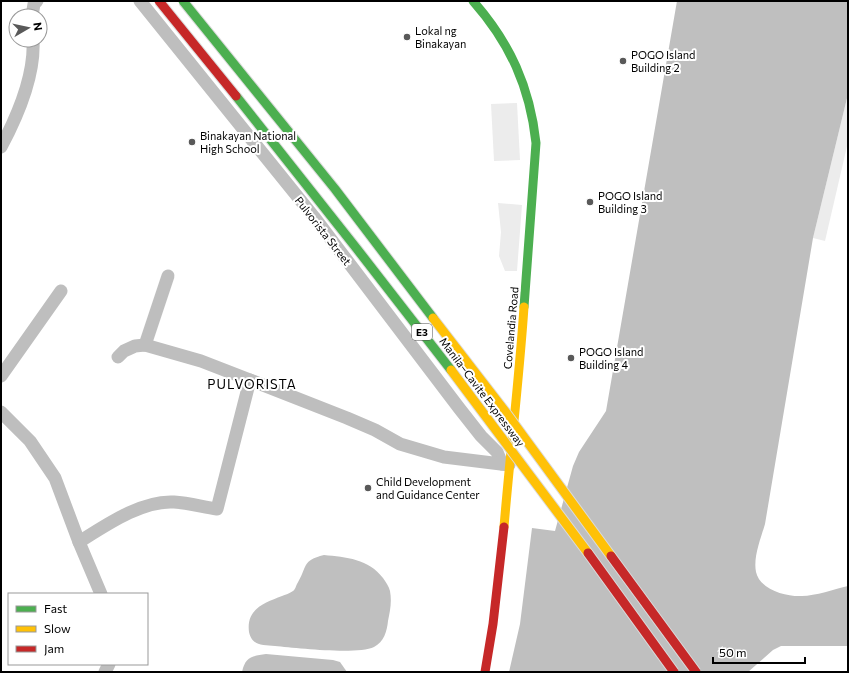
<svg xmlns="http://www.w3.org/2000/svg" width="849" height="673" font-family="Commissioner,sans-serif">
<rect width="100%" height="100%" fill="#fff"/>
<g fill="#ececec">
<path d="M848,94v48l-23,99 -12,-3z"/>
<path d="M517,103l3,57 -26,1 -3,-57z"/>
<path d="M498,203l24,2 -5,66h-12l-6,-15 2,-24z"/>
</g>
<g fill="#bfbfbf">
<path d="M677,1h171v93l-35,144 -48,286c-4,14 -12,33 -9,48 4,18 31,25 46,24 13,0 33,-7 46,-10v60h-67l-8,4 -25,22h-239l11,-48 12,-96 23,3 18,-65 6,-14 27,-41z"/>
<path d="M324,555c22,2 45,4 59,23 3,4 6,9 7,13 2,11 0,20 -2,30 -1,10 -4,21 -14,26 -17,8 -78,1 -99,-1 -12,-1 -23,0 -26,-14 -3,-23 15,-29 33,-36 3,-1 8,-3 11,-5 2,-1 3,-5 4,-7 11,-18 4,-23 27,-29z"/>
<path d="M266,654l67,6 7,2 7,10h-105c3,-15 10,-16 24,-18z"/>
</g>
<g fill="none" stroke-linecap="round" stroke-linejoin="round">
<g stroke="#bebebe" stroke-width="13">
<path d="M140,1l174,216 145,191 22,28 16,16 5,12"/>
<path d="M32,16l2,-12 3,-3"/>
<path d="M1,147c16,-30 34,-72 32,-107"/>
<path d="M145,345l23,-69"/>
<path d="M118,357l6,-6 11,-5 10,-1 56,16 49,19"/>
<path d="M1,376l60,-85"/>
<path d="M1,412l29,29 25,37 24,64 22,52"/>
<path d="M79,542c27,-17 63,-42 95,-40 15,1 29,5 43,7l33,-129 97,38 28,12 25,14 44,13 65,8"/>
<path d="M105,672l4,-8"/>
</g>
<path stroke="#4caf50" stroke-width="9" d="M473,1c37,42 57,86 63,142l-12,164"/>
<path stroke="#ffc107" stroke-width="9" d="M504,527c6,-73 15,-146 20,-220"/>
<path stroke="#c62828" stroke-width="9" d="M485,672l8,-48 11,-97"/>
<defs>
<g id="fast-bridge">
<path d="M183,1l152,188 98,129"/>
<path d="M236,96l121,153 94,121"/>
</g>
<g id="slow-bridge">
<path d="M433,318l71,92 107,146"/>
<path d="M451,370l137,183"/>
</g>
<g id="jam-bridge">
<path d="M159,1l77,95"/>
<path d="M588,553l86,119"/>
<path d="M611,556l85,116"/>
</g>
</defs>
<use href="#fast-bridge" stroke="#dbdbdb" stroke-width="11" stroke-linecap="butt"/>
<use href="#slow-bridge" stroke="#dbdbdb" stroke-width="11" stroke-linecap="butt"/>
<use href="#jam-bridge" stroke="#dbdbdb" stroke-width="11" stroke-linecap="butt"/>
<use href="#fast-bridge" stroke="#4caf50" stroke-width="9"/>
<use href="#slow-bridge" stroke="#ffc107" stroke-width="9"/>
<use href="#jam-bridge" stroke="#c62828" stroke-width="9"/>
</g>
<g fill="#595959" stroke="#fff" stroke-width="1.5">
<circle cx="407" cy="37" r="4"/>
<circle cx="623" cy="61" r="4"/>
<circle cx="192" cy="142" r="4"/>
<circle cx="590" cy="202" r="4"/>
<circle cx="571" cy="358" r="4"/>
<circle cx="368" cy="488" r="4"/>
</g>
<g text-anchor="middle" stroke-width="4" stroke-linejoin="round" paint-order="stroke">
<rect fill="#fff" stroke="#4c4c4c" stroke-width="1" x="412" y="324" width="20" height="16" rx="3"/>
<g font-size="10" font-weight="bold" fill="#000">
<text x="422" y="336">E3</text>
</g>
<g font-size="11" fill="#000" stroke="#fff" text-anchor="start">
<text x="415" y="35">Lokal ng<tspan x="415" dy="13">Binakayan</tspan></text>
<text x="631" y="59">POGO Island<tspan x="631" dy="13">Building 2</tspan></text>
<text x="200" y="140">Binakayan National<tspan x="200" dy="13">High School</tspan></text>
<text x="598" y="200">POGO Island<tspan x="598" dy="13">Building 3</tspan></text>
<text x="579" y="356">POGO Island<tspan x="579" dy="13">Building 4</tspan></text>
<text x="376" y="486">Child Development<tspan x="376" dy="13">and Guidance Center</tspan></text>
</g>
<g font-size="11" fill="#000" stroke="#fff">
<text transform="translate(323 231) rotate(52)" y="4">Pulvorista Street</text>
<text transform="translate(511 328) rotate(-85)" y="4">Covelandia Road</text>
<text transform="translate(482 392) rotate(53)" y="4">Manila–Cavite Expressway</text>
</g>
<g font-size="13" letter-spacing="1" fill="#000" stroke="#fff">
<text x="252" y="389">PULVORISTA</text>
</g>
</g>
<rect width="849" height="673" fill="none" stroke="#000000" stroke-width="4"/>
<rect x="8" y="593" width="140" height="72" fill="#ffffff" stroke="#999999"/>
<rect x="16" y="606" width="20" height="6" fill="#4caf50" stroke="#999999"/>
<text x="44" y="613" font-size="12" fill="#000000">Fast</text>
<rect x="16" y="626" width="20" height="6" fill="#ffc107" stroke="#999999"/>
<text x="44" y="633" font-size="12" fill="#000000">Slow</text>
<rect x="16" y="646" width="20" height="6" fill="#c62828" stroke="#999999"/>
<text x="44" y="653" font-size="12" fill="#000000">Jam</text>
<g transform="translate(28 28) rotate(81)"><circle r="19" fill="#ffffff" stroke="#999999"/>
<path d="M0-3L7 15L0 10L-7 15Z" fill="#595959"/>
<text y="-6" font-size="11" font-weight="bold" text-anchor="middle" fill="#000000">N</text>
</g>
<path d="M713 657v6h92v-6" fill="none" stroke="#000000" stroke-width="2"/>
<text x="719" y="657" font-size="12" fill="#000000" stroke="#ffffff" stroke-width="3" paint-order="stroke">50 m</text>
</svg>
